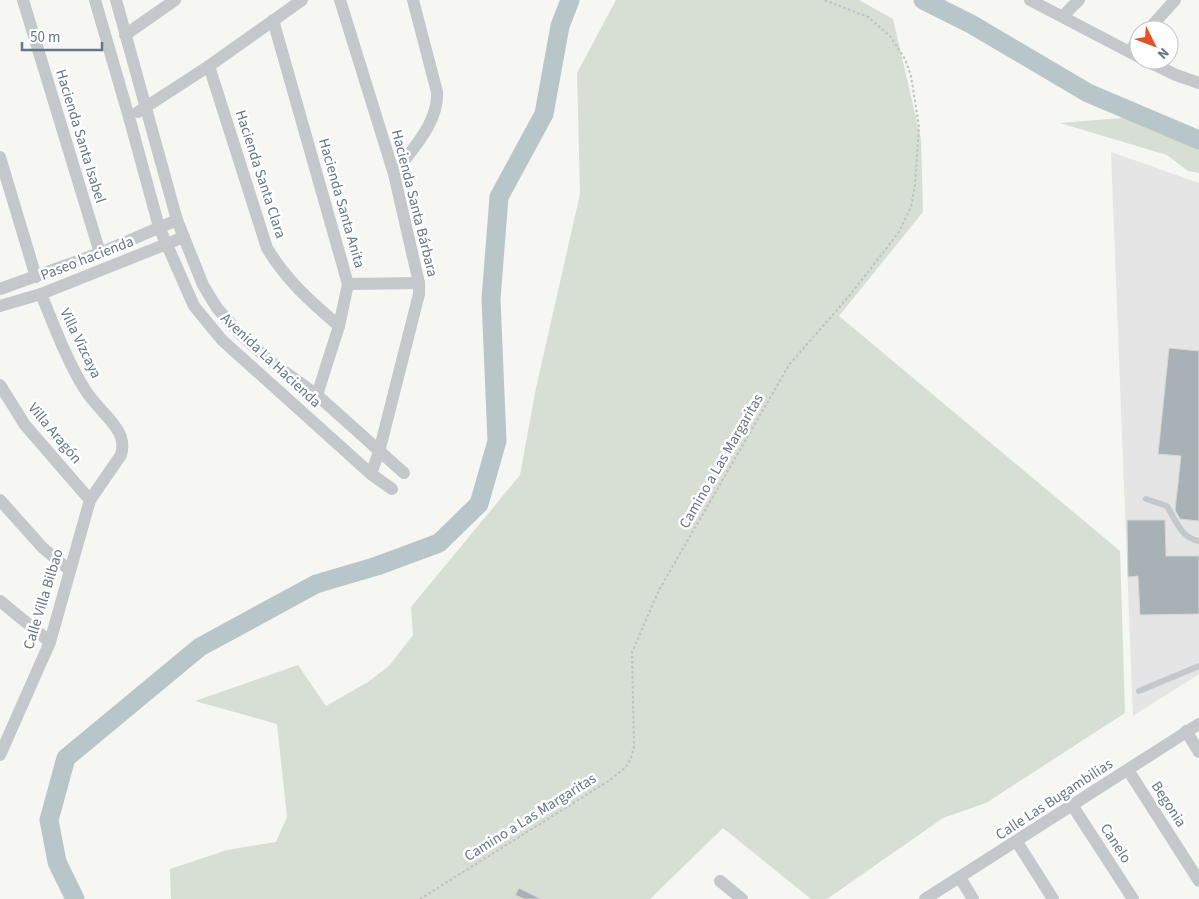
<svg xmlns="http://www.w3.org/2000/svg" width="1199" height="899" font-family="'Source Sans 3',sans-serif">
<rect width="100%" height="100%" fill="#f6f6f3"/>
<path fill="#e4e5e4" d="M1111,152l88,31v491l-66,42z"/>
<g fill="#d7ded4">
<path d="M616,0h243l34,19 28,120 2,73 -84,104 281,235 5,162 -139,90 -43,15 -116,81h-16l-88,-71 -73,71h-479l-1,-30 57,-19 49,-8 11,-25 -10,-93 -82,-23 103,-36 28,41 42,-24 21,-16 24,-31 -2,-28 109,-132 16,-87 44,-194 -3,-121z"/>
<path d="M1122,118l77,12v43l-11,-2 -21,-16 -107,-32z"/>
</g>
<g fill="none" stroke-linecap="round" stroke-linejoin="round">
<g stroke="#b9c6c9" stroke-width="19">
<path d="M923,0l48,24 117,69 111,47"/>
<path d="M75,899l-18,-37 -8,-42 17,-62 134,-111 116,-63 61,-18 62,-23 40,-39 18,-63 -6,-142 8,-102 45,-83 16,-88 10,-26"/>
</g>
</g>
<g fill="#a8b1b6" stroke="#d8d8d5">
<path d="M1169,348l30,3v170l-19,-2 -5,-9 6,-54 -23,-2z"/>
<path d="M1127,520h38l1,36h33v58l-59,1 -2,-39 -10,1z"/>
<path d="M519,888l22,11h-17l-9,-4z"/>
</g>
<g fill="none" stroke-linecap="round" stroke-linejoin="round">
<path stroke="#bec0c2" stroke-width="2" stroke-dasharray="2.5 2.5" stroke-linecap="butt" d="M420,899l190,-119 16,-13 5,-9 3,-12 -2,-94 27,-62 130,-225 61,-70 49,-63 12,-25 4,-22 4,-59 -8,-50 -6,-17 -15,-23 -22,-19 -44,-17"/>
<g stroke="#c4c8cb" stroke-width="6">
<path d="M1146,499l21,7c8,13 14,32 32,35"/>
<path d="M1139,691l60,-25"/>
</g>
<g stroke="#c4c8cb" stroke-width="12">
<path d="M23,0l77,253"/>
<path d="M95,0l34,117 30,110 35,79 28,34 149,134 21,15"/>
<path d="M116,0l61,220 26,65 14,23 22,25 31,28 47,34 87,78"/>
<path d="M340,0l54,174 25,109v11l-40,158 -8,22"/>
<path d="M1030,0l109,57"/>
<path d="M1063,16l16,-16"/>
<path d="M273,20l75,264 -9,42 -22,69"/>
<path d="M1148,30l27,-30"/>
<path d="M125,35l50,-35"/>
<path d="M1129,51l10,-11"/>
<path d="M1145,60l31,15 23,8"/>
<path d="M209,66l58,182c19,32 44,54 72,78"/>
<path d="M138,112l71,-46 93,-66"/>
<path d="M0,157l36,120"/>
<path d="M394,174c17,-24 45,-51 43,-82l-24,-92"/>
<path d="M348,284l71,-1"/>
<path d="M0,289l100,-36 77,-33"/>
<path d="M0,306l41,-12 143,-57"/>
<path d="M0,385l25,40 65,75"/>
<path d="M0,500l42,47 27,23"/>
<path d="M0,601l50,41"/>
<path d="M1186,731l13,21"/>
<path d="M0,755l50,-113 40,-142 31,-45c4,-14 -1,-23 -10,-34 -9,-11 -20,-21 -27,-33 -18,-29 -30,-63 -43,-94"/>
<path d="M1128,770l71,111"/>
<path d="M1072,805l61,94"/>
<path d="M1017,842l36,57"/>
<path d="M960,878l13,21"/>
<path d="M720,881l22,18"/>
<path d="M925,899l274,-175"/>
</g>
</g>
<g text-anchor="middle" stroke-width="5" stroke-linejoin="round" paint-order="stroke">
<g font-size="15" fill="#657685" stroke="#fff">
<text transform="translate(81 136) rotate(73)" y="5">Hacienda Santa Isabel</text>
<text transform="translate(261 174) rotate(72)" y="5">Hacienda Santa Clara</text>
<text transform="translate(342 203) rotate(74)" y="5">Hacienda Santa Anita</text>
<text transform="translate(415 203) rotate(76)" y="5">Hacienda Santa Bárbara</text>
<text transform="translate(87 258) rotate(-21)" y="5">Paseo hacienda</text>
<text transform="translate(81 343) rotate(64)" y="5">Villa Vizcaya</text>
<text transform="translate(271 360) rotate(43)" y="5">Avenida La Hacienda</text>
<text transform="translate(55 433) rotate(50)" y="5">Villa Aragón</text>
<text transform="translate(721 461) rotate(-60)" y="5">Camino a Las Margaritas</text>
<text transform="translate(43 599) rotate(-73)" y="5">Calle Villa Bilbao</text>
<text transform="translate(1054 799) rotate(-33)" y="5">Calle Las Bugambilias</text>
<text transform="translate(1169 804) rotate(57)" y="5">Begonia</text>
<text transform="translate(530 817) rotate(-32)" y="5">Camino a Las Margaritas</text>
<text transform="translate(1116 843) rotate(57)" y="5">Canelo</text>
</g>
</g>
<g transform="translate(1154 45) rotate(132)"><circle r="24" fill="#ffffff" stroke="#c1c8ce"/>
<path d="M0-4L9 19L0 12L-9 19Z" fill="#e65123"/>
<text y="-8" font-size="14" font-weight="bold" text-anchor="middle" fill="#657685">N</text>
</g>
<path d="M22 42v8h80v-8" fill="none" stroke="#657685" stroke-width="2.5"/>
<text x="30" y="42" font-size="15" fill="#657685" stroke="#ffffff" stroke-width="4" paint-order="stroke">50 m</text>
</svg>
